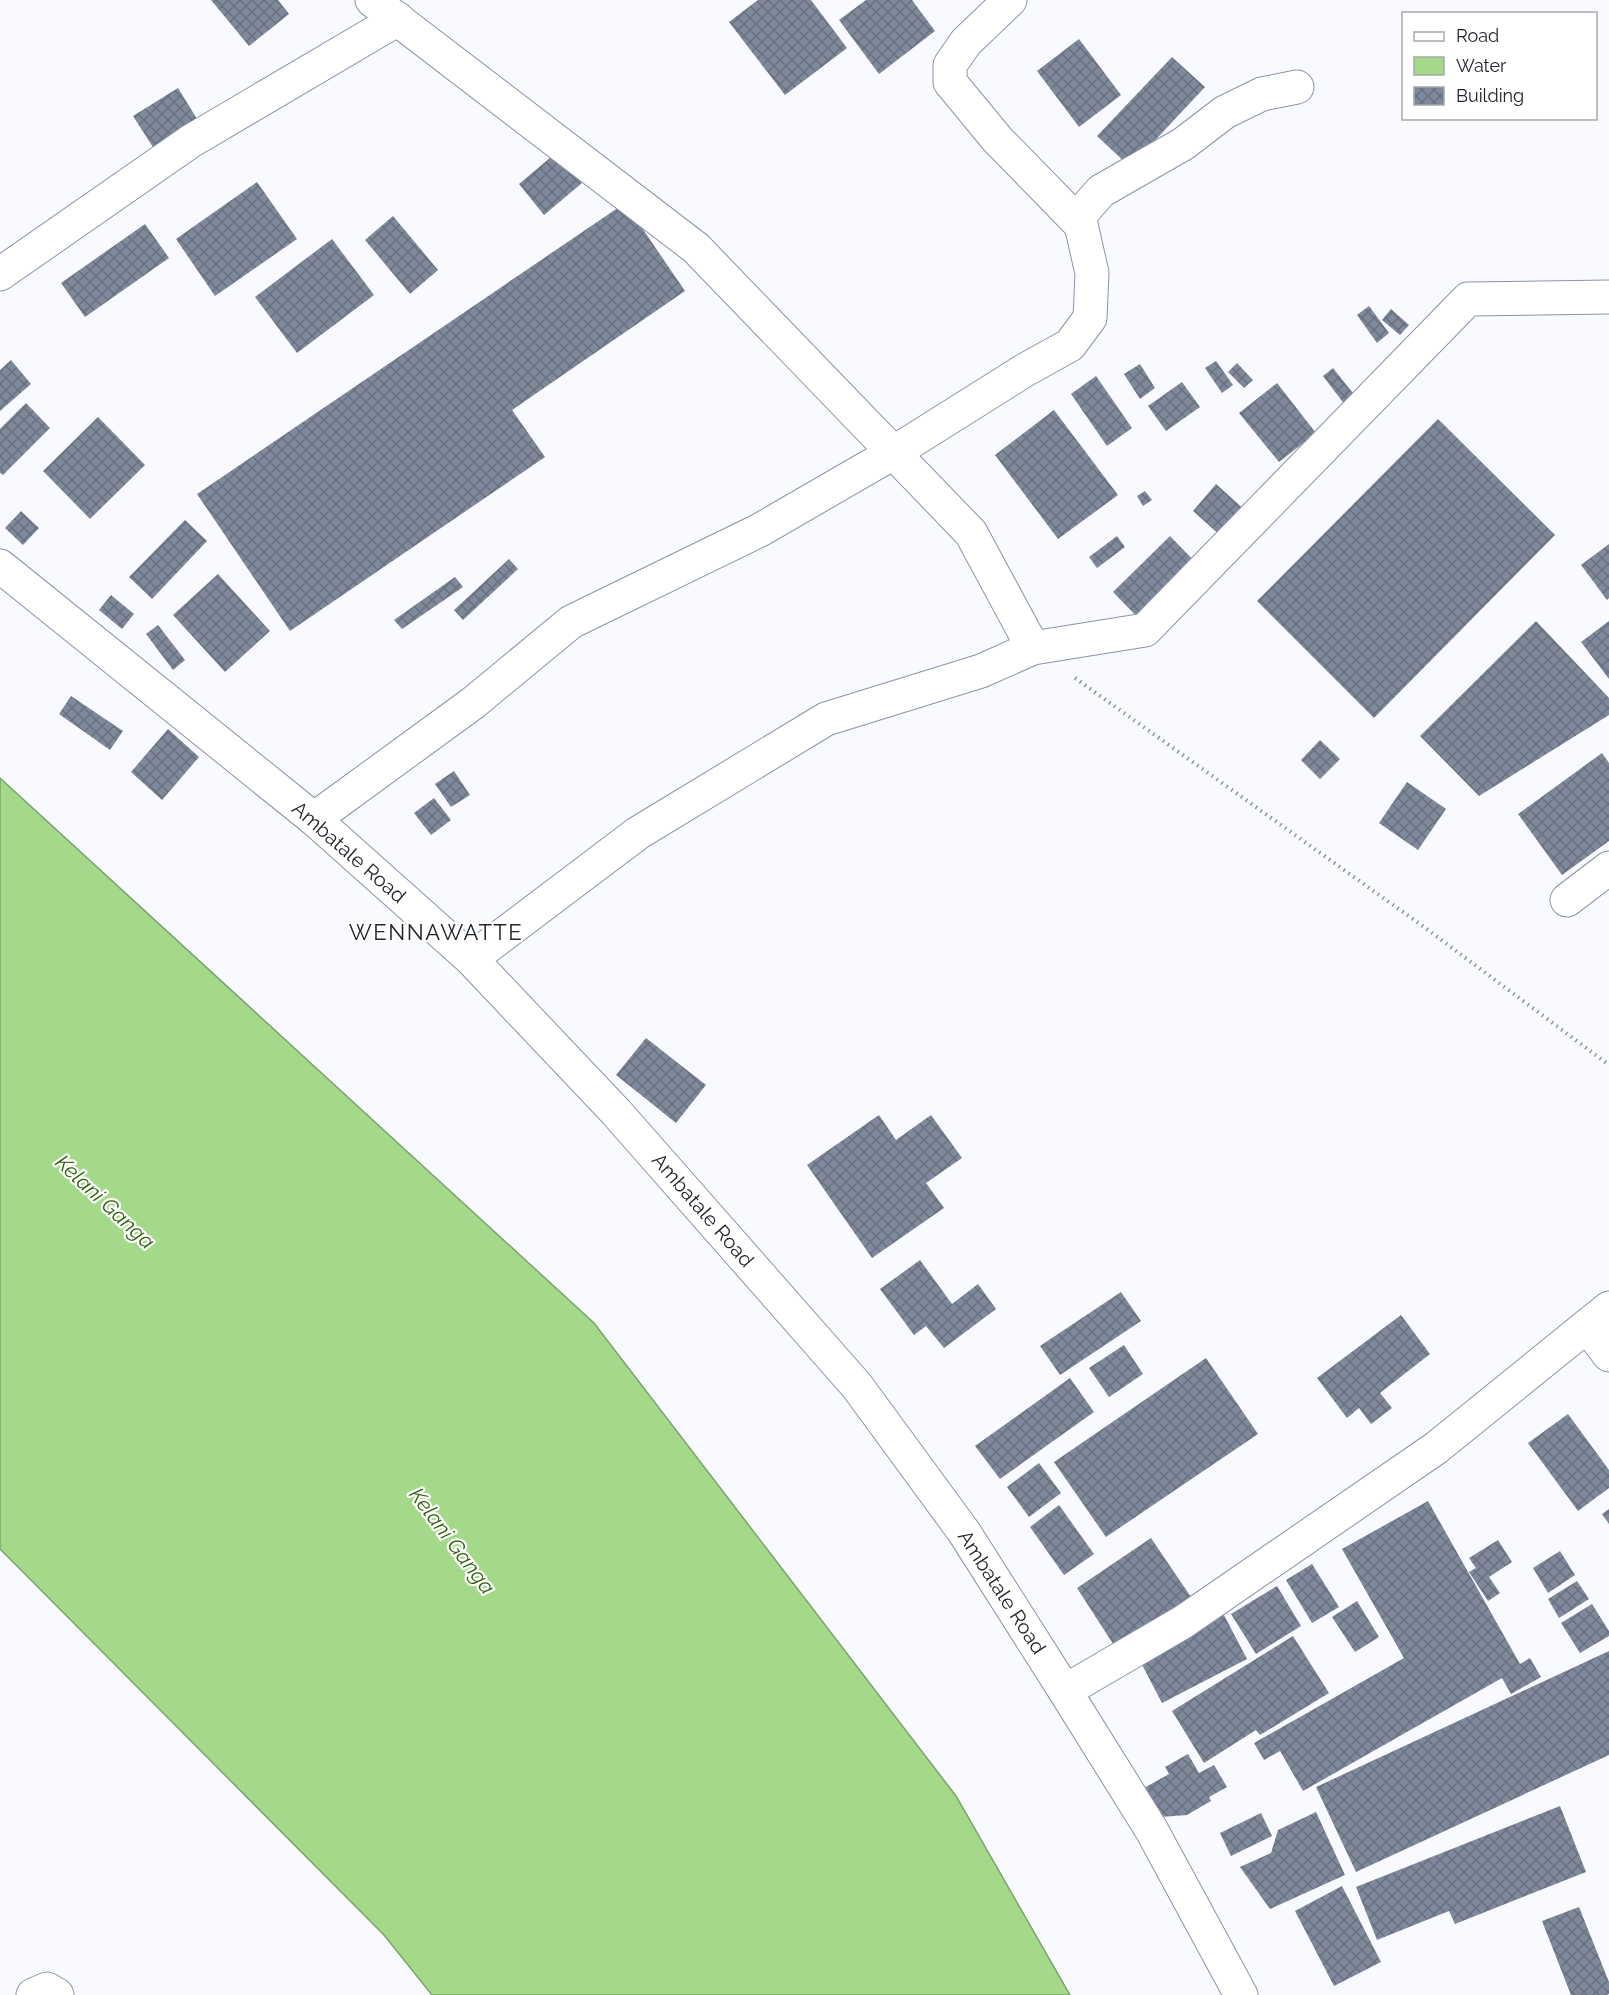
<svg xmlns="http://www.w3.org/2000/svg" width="1609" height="1995" font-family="Raleway,sans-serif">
<defs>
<pattern id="building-cross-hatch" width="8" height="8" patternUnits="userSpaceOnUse" patternTransform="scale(1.5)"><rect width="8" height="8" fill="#80899b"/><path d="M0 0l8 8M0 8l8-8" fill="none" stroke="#68707f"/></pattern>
</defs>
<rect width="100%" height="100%" fill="#f8faff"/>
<path fill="#a4d989" stroke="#7da36d" stroke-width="1.5" d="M0,778l594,545 362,473 114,199h-638l-48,-60 -384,-386z"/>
<g fill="url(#building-cross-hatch)">
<path d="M211,0h67l11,14 -40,32z"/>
<path d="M758,0h53l36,48 -62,47 -56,-73z"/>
<path d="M866,0h46l23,31 -56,43 -40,-54z"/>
<path d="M1079,39l42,56 -42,32 -42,-56z"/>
<path d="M1172,57l33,30 -75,80 -33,-31z"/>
<path d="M178,88l24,39 -44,28 -25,-39z"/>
<path d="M557,152l25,31 -38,32 -25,-31z"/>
<path d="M257,182l40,57 -82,57 -39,-57z"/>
<path d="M625,203l60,88 -173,119 33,47 -255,174 -93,-137z"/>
<path d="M393,216l45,54 -28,24 -45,-54z"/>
<path d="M145,224l24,34 -84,59 -24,-34z"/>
<path d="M332,239l42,56 -77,58 -42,-56z"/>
<path d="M1369,306l20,27 -12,10 -20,-28z"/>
<path d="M1391,309l18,16 -9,10 -18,-15z"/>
<path d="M11,360l20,24 -31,27v-41z"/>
<path d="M1216,361l17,24 -11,8 -17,-25z"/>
<path d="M1237,363l16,17 -9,8 -16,-16z"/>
<path d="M1140,364l15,24 -15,11 -16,-25z"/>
<path d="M1333,368l23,29 -11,8 -22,-29z"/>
<path d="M1096,376l36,52 -25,18 -36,-52z"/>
<path d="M1182,382l18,25 -34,24 -18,-25z"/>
<path d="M1277,383l39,50 -37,29 -40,-49z"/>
<path d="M26,403l24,25 -47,47 -3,-2v-44z"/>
<path d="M1054,410l64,85 -60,44 -63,-84z"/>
<path d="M98,417l47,48 -55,54 -47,-48z"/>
<path d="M1438,419l117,116 -181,183 -117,-117z"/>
<path d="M1216,484l30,27 -24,26 -29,-26z"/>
<path d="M1145,491l7,9 -9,6 -6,-10z"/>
<path d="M21,511l18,17 -16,17 -18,-17z"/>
<path d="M185,520l22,21 -55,58 -23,-22z"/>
<path d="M1117,536l8,11 -28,21 -8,-11z"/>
<path d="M1170,536l30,31 -57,56 -30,-31z"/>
<path d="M1609,544v54l-2,2 -26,-35z"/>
<path d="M509,559l9,10 -55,51 -9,-10z"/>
<path d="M218,574l52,57 -45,41 -52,-57z"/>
<path d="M455,577l8,10 -61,42 -8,-9z"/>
<path d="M111,595l23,19 -12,15 -23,-19z"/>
<path d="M1536,621l73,77v17l-130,81 -59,-60z"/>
<path d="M1609,621v58l-28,-37z"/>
<path d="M158,625l27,35 -12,10 -27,-36z"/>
<path d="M71,696l52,35 -13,19 -51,-36z"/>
<path d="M168,729l31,28 -37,43 -31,-28z"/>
<path d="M1320,740l20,19 -20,20 -19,-19z"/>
<path d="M1602,753l7,10v78l-47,34 -44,-61z"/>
<path d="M454,771l16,24 -19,12 -16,-23z"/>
<path d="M1407,782l39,27 -28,41 -39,-27z"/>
<path d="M434,798l17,22 -20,15 -17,-22z"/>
<path d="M646,1038l60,47 -30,38 -60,-48z"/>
<path d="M879,1115l17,25 35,-25 31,43 -36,25 18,25 -72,50 -65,-93z"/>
<path d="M920,1260l32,44 26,-20 18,25 -52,39 -18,-22 -12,9 -34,-46z"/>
<path d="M1121,1292l20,29 -81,54 -20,-29z"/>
<path d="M1401,1315l29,39 -50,39 12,15 -21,16 -12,-16 -12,10 -30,-40z"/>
<path d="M1124,1345l19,29 -34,23 -20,-29z"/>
<path d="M1206,1358l52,76 -152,103 -52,-75z"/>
<path d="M1070,1378l24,34 -94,67 -25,-33z"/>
<path d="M1568,1414l41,56v18l-31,23 -50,-68z"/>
<path d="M1039,1463l22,30 -32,24 -22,-30z"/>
<path d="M1428,1501l92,163 10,-6 11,19 -30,17 -9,-16 -199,113 -23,-40 -16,9 -10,-17 150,-85 -62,-109z"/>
<path d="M1059,1505l35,49 -30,21 -34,-48z"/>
<path d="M1609,1509v15l-7,-10z"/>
<path d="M1151,1538l42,62 -76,50 -40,-62z"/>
<path d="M1498,1540l14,22 -23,15 11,16 -12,8 -19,-29 7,-4 -7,-10z"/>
<path d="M1560,1551l15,24 -27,18 -15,-25z"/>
<path d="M1312,1564l27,43 -27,16 -26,-43z"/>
<path d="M1577,1581l12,18 -30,19 -11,-19z"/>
<path d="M1277,1586l24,40 -45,28 -25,-40z"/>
<path d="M1357,1601l22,36 -24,15 -23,-35z"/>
<path d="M1592,1604l17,27v5l-29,17 -19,-30z"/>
<path d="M1224,1615l23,44 -85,44 -23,-44z"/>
<path d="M1293,1636l36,57 -69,42 -4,-5 -52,33 -32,-52z"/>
<path d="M1609,1651v104l-253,117 -40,-85z"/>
<path d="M1188,1754l11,19 15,-8 13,22 -18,10 2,4 -24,14 -27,2 -16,-29 25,-14 -4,-7z"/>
<path d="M1560,1806l26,66 -131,52 -6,-13 -72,29 -21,-53z"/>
<path d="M1316,1812l29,63 -75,34 -30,-42 31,-14 7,-23z"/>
<path d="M1261,1813l11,23 -41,20 -11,-23z"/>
<path d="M1342,1886l39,76 -47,24 -39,-75z"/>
<path d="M1579,1907l30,75v12l-2,1h-36l-29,-74z"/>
</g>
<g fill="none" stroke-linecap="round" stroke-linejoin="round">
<defs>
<g id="minor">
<path d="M372,0l324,248 275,285 62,115"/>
<path d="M1010,0l-44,42 -16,23v17l47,57 84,86"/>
<path d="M0,274l191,-133 207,-122"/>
<path d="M314,819l159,-116 98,-81 189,-92 133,-77 132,-83 45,-25 20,-27 2,-45 -13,-57 22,-25 82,-47 42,-32 37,-18 35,-7"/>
<path d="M1567,900l42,-32"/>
<path d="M471,959l167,-126 188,-114 155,-48 52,-23 112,-18 323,-331 141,-2"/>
<path d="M1587,1326l22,29"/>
<path d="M1065,1691l118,-69 253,-174 173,-140"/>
<path d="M33,1995l14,-6 10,6"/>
</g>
<path id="major" d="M0,566l314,253 157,140 145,153 241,274 107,146 101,159 86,138 90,166"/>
</defs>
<use href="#minor" stroke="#8b94a6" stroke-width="35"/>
<use href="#major" stroke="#8b94a6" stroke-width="35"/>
<path stroke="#909399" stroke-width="4" stroke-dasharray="1.5 4.5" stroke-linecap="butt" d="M1075,678l349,249 185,138"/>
<use href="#minor" stroke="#fff" stroke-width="33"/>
<use href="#major" stroke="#fff" stroke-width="33"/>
</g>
<g text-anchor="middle" stroke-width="4.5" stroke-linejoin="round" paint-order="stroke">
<g font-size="20" fill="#21252c" stroke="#fff">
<text transform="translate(349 852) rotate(41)" y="7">Ambatale Road</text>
<text transform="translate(703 1210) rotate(49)" y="7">Ambatale Road</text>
<text transform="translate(1002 1592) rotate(57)" y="7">Ambatale Road</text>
</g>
<g font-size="21" font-style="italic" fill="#2f5e0b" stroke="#fff">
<text transform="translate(105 1202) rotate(43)" y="7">Kelani Ganga</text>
<text transform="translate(452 1541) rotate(53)" y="7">Kelani Ganga</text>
</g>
<g font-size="22" letter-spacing="1.5" fill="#21252c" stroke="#fff">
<text x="436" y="940">WENNAWATTE</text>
</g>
</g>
<rect x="1402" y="12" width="195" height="108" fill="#ffffff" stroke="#a6a8ab" stroke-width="1.5"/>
<rect x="1414" y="32" width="30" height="9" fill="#ffffff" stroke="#a6a8ab" stroke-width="1.5"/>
<text x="1456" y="42" font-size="18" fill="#21252c">Road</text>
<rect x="1414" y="57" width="30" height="18" fill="#a4d989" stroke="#a6a8ab" stroke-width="1.5"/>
<text x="1456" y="72" font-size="18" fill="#21252c">Water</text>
<rect x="1414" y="87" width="30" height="18" fill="url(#building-cross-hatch)" stroke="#a6a8ab" stroke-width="1.5"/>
<text x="1456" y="102" font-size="18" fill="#21252c">Building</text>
</svg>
